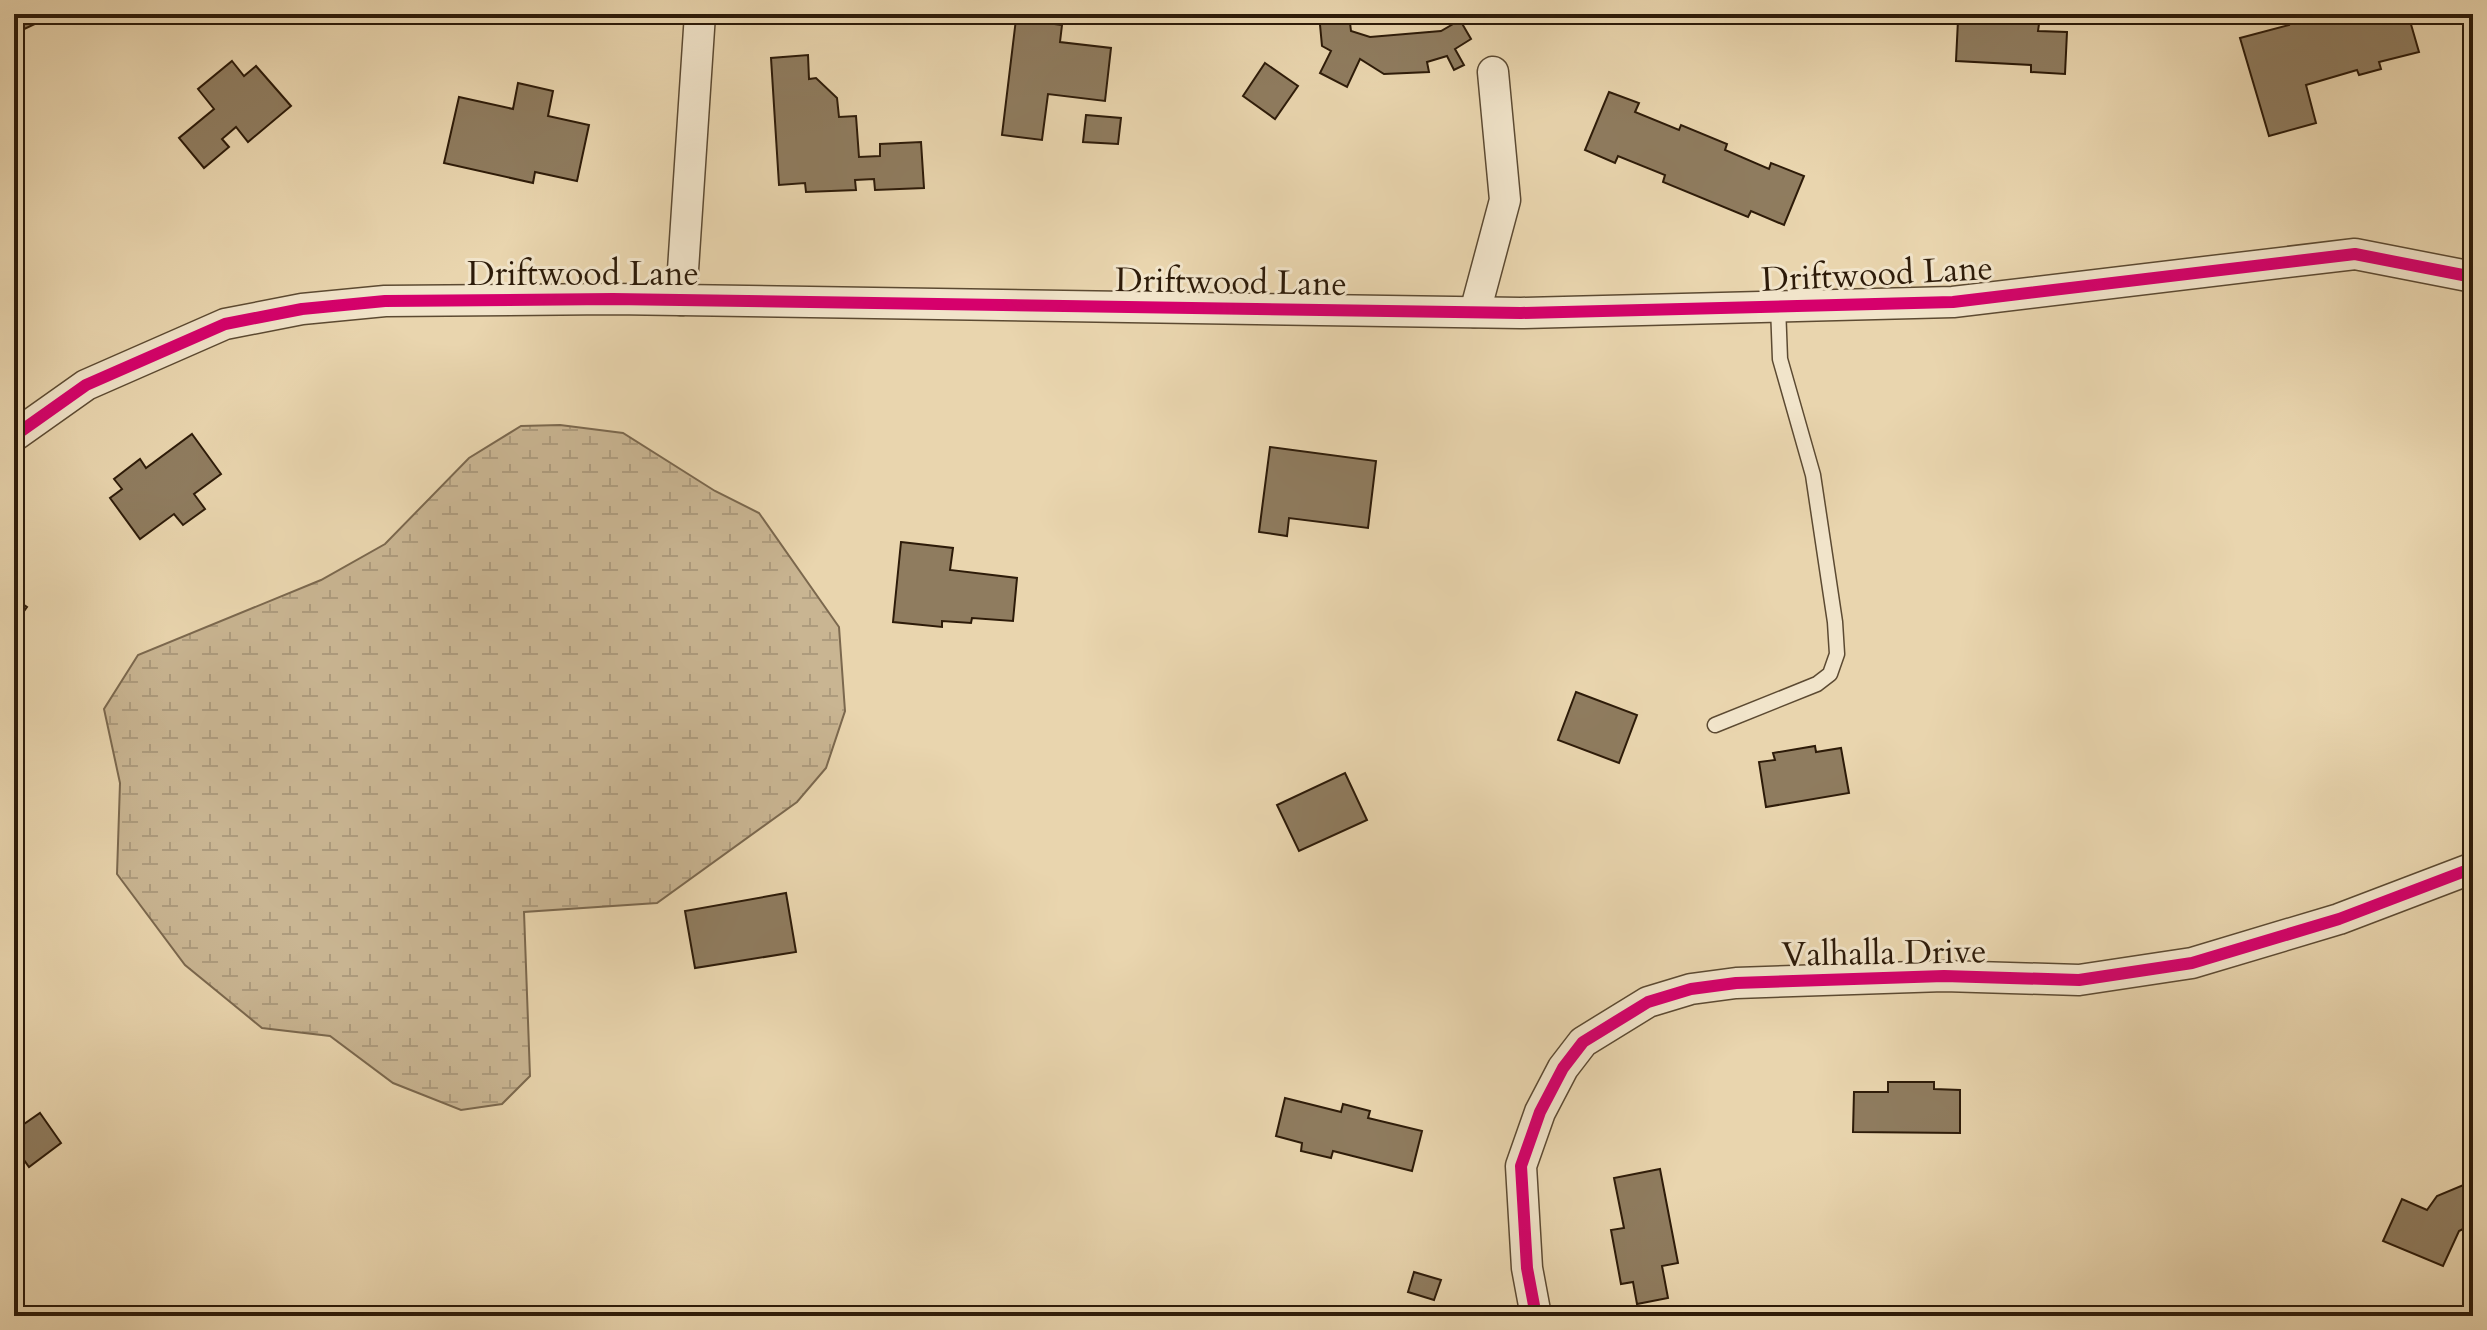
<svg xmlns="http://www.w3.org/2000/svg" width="2487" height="1330" font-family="Cardo,serif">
<defs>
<pattern id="wetland-marsh" width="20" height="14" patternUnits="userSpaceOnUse" patternTransform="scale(2)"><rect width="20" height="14" fill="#c9b592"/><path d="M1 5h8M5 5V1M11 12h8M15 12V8" fill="none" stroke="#ad9b7d"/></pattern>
</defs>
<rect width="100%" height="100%" fill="#e9d5ae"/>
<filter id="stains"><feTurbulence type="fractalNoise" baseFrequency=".0025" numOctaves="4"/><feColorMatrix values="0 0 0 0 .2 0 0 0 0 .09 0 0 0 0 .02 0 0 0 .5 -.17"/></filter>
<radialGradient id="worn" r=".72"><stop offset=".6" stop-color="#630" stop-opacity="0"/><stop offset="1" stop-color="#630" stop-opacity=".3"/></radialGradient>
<path fill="url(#wetland-marsh)" stroke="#7b684e" stroke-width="2" d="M560,425l63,8 92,58 44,22 80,114 6,84 -19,57 -29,34 -140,101 -133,9 6,164 -28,28 -41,6 -68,-27 -63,-47 -68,-8 -77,-63 -68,-91 3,-91 -16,-74 34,-54 183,-75 64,-36 84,-86 52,-32z"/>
<g fill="#8f7c5f" stroke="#2d1b09" stroke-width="2">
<path d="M14,14h21l4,8 -25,12z"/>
<path d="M1319,14h30l2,17 19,6 71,-6 19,-11 11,19 -16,10 9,16 -10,5 -7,-14 -20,6 2,10 -45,2 -24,-15 -13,28 -27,-14 11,-22 -9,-5z"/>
<path d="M2286,14h45l1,3 11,-3h65l11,38 -40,10 2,7 -22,6 -2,-5 -51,15 10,38 -47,13 -29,-98 49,-13z"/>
<path d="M1016,19l46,6 -2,17 51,6 -6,53 -57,-7 -6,46 -40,-5z"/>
<path d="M1958,20l81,4 -1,7 29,1 -2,42 -34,-2v-7l-75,-4z"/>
<path d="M808,55l1,24 7,-1 21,20 2,19 17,-1 3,41 21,-1v-12l41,-2 3,46 -49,2 -1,-11 -19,1 1,10 -50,2 -1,-9 -26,2 -8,-127z"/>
<path d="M232,61l12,15 12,-10 35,40 -43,36 -12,-15 -14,12 7,8 -25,21 -25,-30 35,-29 -16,-20z"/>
<path d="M1265,63l33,23 -23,33 -32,-23z"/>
<path d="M518,83l35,8 -5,25 41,9 -12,56 -42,-9 -2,11 -89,-20 15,-66 54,12z"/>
<path d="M1609,92l30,11 -4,9 44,18 2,-5 46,19 -2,6 44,19 2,-6 33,13 -20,49 -33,-14 -3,6 -85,-35 2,-7 -47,-19 -3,7 -30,-13z"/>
<path d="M1086,115l35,3 -3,26 -35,-2z"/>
<path d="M192,434l29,40 -27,20 11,15 -22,16 -9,-11 -34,25 -30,-41 12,-9 -8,-10 26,-20 6,9z"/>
<path d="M1270,447l106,14 -8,67 -79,-10 -2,18 -28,-4z"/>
<path d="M901,542l52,6 -3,22 67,8 -4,43 -41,-3 -1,5 -29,-2v6l-49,-5z"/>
<path d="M14,598l13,9 -13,18z"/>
<path d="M1576,692l61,23 -18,48 -61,-23z"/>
<path d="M1815,746l1,6 25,-4 8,45 -83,14 -7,-45 16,-2 -2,-7z"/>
<path d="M1345,773l22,47 -68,31 -22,-46z"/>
<path d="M786,893l10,59 -101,16 -10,-57z"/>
<path d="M1888,1082h46v7l26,1v43l-107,-1 1,-40h34z"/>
<path d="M1285,1098l56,14 2,-8 27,7 -2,7 54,13 -10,40 -79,-20 -2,7 -30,-7 1,-8 -26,-7z"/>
<path d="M40,1113l21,30 -32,24 -15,-21v-15z"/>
<path d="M1660,1169l18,94 -16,3 6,32 -31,6 -4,-22 -12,2 -10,-54 13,-2 -10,-50z"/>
<path d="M2473,1181v43l-14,7 -16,35 -60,-25 19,-42 25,11 10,-14z"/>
<path d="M1414,1272l27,8 -7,20 -26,-8z"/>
</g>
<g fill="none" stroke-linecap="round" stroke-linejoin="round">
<defs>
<path id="service" d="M1715,725l102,-41 13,-10 7,-20 -2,-32 -22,-147 -33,-116 -2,-53"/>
<g id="minor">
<path d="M681,300l19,-286"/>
<path d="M1475,312l30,-112 -12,-128"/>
<path d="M14,436l72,-51 139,-61 77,-15 83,-8 228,-2 908,14 432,-11 402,-48 118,23"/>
<path d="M1536,1316l-9,-48 -6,-102 19,-54 23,-44 20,-26 65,-40 43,-13 45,-6 208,-7 135,4 113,-17 147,-44 134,-51"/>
</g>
</defs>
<use href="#service" stroke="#5c4a32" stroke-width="17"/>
<use href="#minor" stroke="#5c4a32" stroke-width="33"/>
<use href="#service" stroke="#f1e4ca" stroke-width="14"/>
<use href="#minor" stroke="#f1e4ca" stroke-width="30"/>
<defs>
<g id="cycleway">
<path d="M14,436l72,-51 139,-61 77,-15 83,-8 228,-2 908,14 432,-11 402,-48 118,23"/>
<path d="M1536,1316l-9,-48 -6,-102 19,-54 23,-44 20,-26 65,-40 43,-13 45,-6 208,-7 135,4 113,-17 147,-44 134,-51"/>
</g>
</defs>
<use href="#cycleway" stroke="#f1e4ca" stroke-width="17"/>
<use href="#cycleway" stroke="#d6006c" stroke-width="12"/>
</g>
<g text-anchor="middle" stroke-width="6" stroke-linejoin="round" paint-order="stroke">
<g font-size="34" fill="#2d1b09" stroke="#f1e4ca">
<text x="583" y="285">Driftwood Lane</text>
<text transform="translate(1877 273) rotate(-3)" y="12">Driftwood Lane</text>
<text transform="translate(1231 281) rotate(1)" y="12">Driftwood Lane</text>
<text transform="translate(1884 952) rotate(-1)" y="12">Valhalla Drive</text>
</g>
</g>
<rect width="2487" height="1330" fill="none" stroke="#e9d5ae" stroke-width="48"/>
<rect x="16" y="16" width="2455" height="1298" fill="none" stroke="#2d1b09" stroke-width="4"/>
<rect x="24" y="24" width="2439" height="1282" fill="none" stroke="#2d1b09" stroke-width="2"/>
<rect width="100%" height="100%" filter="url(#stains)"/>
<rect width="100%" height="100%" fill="url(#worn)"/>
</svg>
